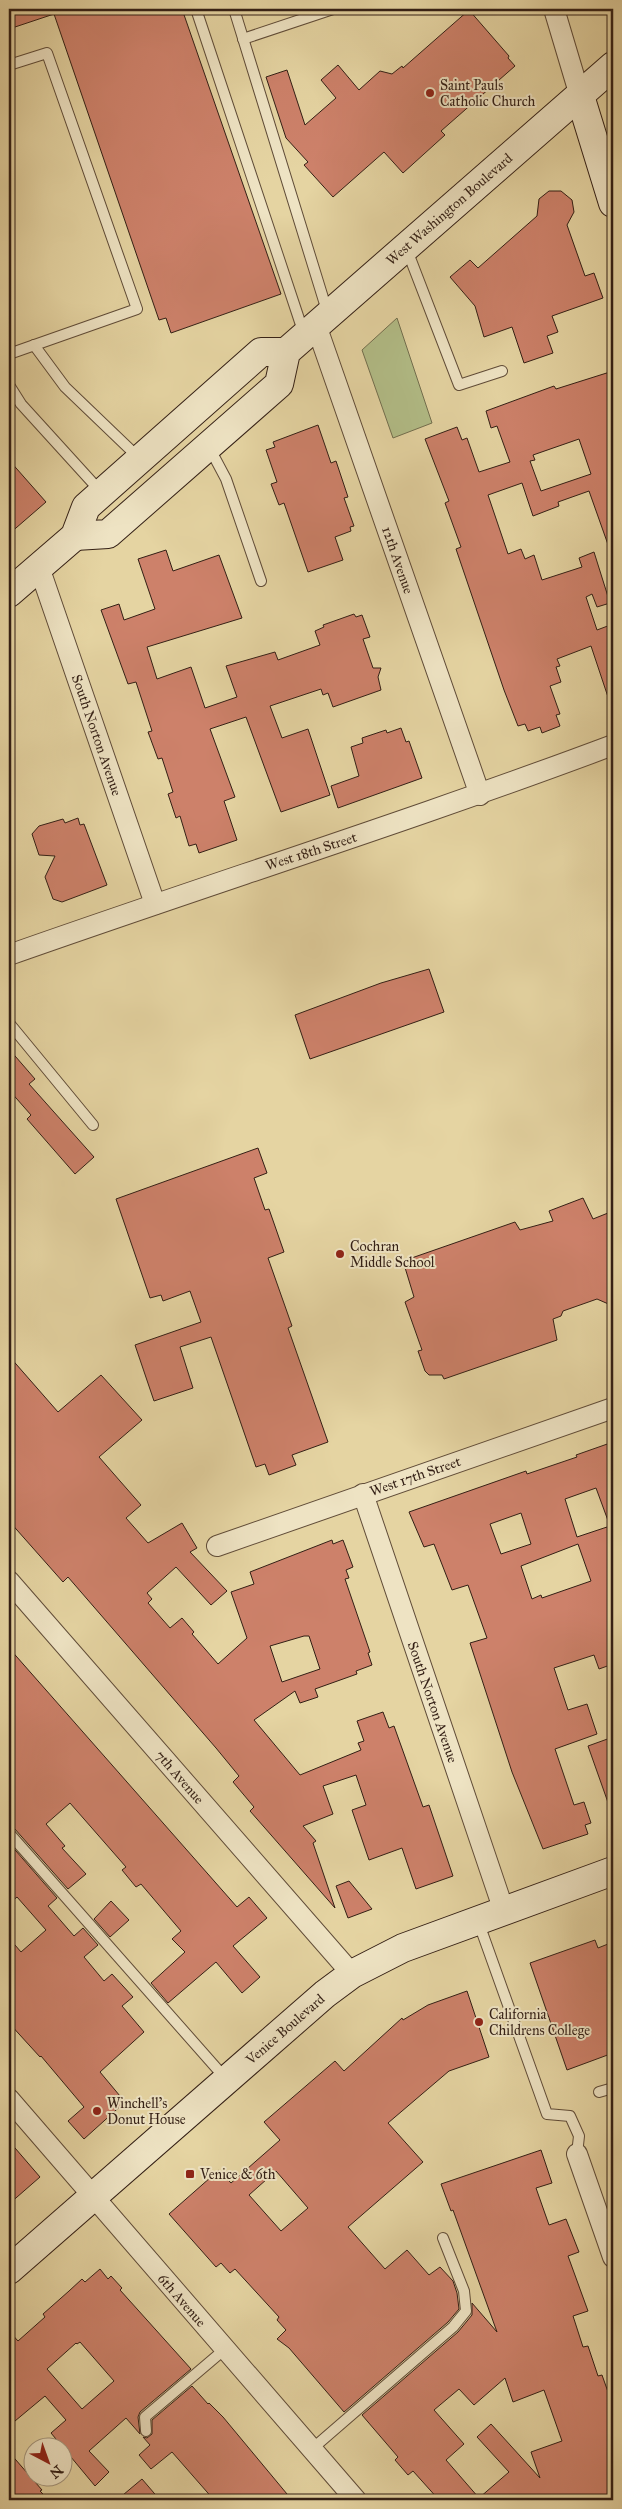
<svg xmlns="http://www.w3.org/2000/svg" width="622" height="2509" font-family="'IM FELL Great Primer',serif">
<rect width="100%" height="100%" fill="#e5d4a2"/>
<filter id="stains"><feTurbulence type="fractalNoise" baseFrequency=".004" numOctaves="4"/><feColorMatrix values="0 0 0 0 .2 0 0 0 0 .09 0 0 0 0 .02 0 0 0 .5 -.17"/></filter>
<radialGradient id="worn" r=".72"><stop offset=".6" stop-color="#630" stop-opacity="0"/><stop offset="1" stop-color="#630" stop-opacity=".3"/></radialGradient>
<path fill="#b2bd87" stroke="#726e4e" d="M397,318l35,105 -39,15 -31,-88z"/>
<g fill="#cd816a" stroke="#331f15" fill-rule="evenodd">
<path d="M9,9h173l99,285 -110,39 -5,-15 -7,2 -105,-306 -45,15z"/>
<path d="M469,10l40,46 -1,2 7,8 -74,65 4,4 -42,38 -19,-21 -51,45 -29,-32 4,-3 -22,-24 -20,-61 21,-7 18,55 31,-27 -15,-18 17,-15 21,25 21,-19 12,3 10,-8 1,2z"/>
<path d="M549,191h12l11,9 2,12 -7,13 18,51 9,-3 9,25 -51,18 6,16 -11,4 6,17 -29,10 -12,-36 -28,10 -9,-31 -25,-29 20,-17 8,8 59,-52 2,-17z"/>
<path d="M613,371v182h-2l-22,-62 -31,11 1,4 -26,10 -11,-33 -34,12 20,59 13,-5 4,10 9,-4 8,25 40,-13 -3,-9 15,-6 16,51 -13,4 -5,-13 -6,3 11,33 16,-6v78l-3,1 -19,-57 -34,13 3,7 -4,1 5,15 -11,4 10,28 -4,1 4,11 -18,7 -2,-6 -12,4 -3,-7 -7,2 -14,-36 -48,-141 5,-2 -16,-44 4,-2 -24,-62 32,-12 5,13 5,-2 12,34 31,-10 -13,-36 -6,2 -5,-17 68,-25 2,3zM579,439l12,35 -50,17 -11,-30 5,-1 -2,-5z"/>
<path d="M318,425l13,38 5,-2 12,36 -4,1 10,28 -4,1 1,4 -16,6 8,23 -35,12 -24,-69 -5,2 -8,-21 6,-2 -11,-32 9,-3 -2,-5z"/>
<path d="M9,460l37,42 -37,32z"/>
<path d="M166,550l7,21 46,-16 23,63 -95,29 10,32 34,-12 14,41 32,-11 -11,-31 49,-14 3,8 42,-15 -5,-14 9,-4 -1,-2 31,-11 2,3 6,-2 8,22 -7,2 10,29h8l-3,9 3,13 -48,17 -5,-14 -5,2 -2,-6 -51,17 12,32 26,-9 22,66 -49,17 -35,-95 -36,12 25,68 -11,4 13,39 -38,13 -3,-9 -7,2 -9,-30 -4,2 -8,-24 5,-2 -11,-34 -4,1 -10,-27 4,-1 -16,-49 -8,2 -27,-74 18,-6 5,16 31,-11 -17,-50z"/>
<path d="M401,728l5,14 3,-1 13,37 -84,30 -7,-22 28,-10 -8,-29 12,-4 -1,-5 24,-8 1,3z"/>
<path d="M78,818l2,7 4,-1 23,61 -45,17 -9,-3 -8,-22 10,-21 -16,-1 -7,-21 7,-8 24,-7 2,4z"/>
<path d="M429,969l15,43 -134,47 -15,-44 86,-32z"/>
<path d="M9,1049l26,30 -6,5 65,73 -19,17 -48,-55 4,-4 -22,-25z"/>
<path d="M258,1148l9,25 -13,5 11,32 4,-1 15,43 -16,6 24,68 -4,2 40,114 -36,13 4,10 -27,10 -4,-11 -9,3 -45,-130 -31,10 13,41 -39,13 -19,-56 66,-23 -11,-31 -27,10 -2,-6 -11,3 -34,-99z"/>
<path d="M583,1198l10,21 20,-8v95l-16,-7 -34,12 -2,5 -8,3 4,21 -113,39 -2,-4h-13l-4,-4 -7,-20 4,-1 -17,-48 9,-5 -11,-36 112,-39 5,8 33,-9 -4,-10z"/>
<path d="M9,1356l49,56 43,-37 41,45 -43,37 42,48 -15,13 22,25 34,-20 15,25 -7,4 37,39 -16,14 -35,-38 -29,26 5,6 -4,4 22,25 12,-10 12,14 -2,2 26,30 29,-26 -16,-46 23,-8 -4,-12 82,-32 1,4 10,-4 10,27 -7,3 3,8 -4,1 25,73 -2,1 4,12 -16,6 1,3 -42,15 3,8 -18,6 -5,-12 -41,29 46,55 61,-25 -3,-7 6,-2 -7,-20 26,-9 6,16 5,-2 29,81 6,-2 24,71 -37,13 -14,-41 -33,12 -17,-50 14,-5 -10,-30 -33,11 10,28 -30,12 13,15 -3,2 22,65 -85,-97 4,-4 -21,-25 6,-6 -23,-28 -148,-171 -5,5 -54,-61zM304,1636h5l11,33 -38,13 -12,-36z"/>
<path d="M613,1442v222l-14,5 -5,-14 -40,13 14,42 19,-6 10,30 -42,15 19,56 10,-3 7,21 -6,2 3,9 -45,15 -31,-77 -42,-129 17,-5 -19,-53 -16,5 -18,-46 -10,3 -15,-35 117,-41 1,3 50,-17 -1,-2zM596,1488l14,38 -33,11 -12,-38zM521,1513l10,31 -30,10 -11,-30zM578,1544l13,37 -49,17 -1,-3 -9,4 -11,-33z"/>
<path d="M9,1648l228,259 12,-10 18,21 -34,28 27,31 -18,16 -26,-31 -48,41 -17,-20 34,-31 -13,-13 9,-8 -40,-47 -5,3 -14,-17 4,-3 -56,-64 -24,21 19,22 -3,2 24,26 -18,15 -54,-61 -5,-2z"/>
<path d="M613,1737v73l-2,1 -23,-65z"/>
<path d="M9,1843l48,55 -9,8 26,30 9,-8 15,17 -14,12 20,24 8,-7 21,23 -11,9 22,26 -44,40 25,30 -41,37 -16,-18 16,-14 -43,-51 -1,1 -31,-34v-85l12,14 25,-22 -29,-33 -8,7z"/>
<path d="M349,1881l23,28 -24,9 -12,-32z"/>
<path d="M111,1901l18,19 -19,17 -16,-18z"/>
<path d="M595,1940l3,8 15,-6v111l-46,17 -37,-107z"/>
<path d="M467,1991l22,66 -40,14 -61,52 35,39 -75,65 37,42 22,-19 22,25 11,-8 13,14 4,12 2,16 -11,13 -104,90 -55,-64 -12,-9 9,-9 -9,-10 2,-3 -44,-48 -5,4 -9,-10 -5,4 -47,-53 50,-44 12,13 49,-43 -16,-18 71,-61 9,10 58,-53 1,2 25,-15zM276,2171l32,37 -27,23 -32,-36z"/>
<path d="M9,2141l31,36 -31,27z"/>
<path d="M541,2150l11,33 -16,5 13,37 17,-6 13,33 -11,4 20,55 -15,5 10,31 5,-1 10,30 4,-1 11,31v6l-5,2 5,17v69h-174l-26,-29 -5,4 -13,-15 3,-3 -36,-42 96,-83 14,-17v-12l25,29 -44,-122 -2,1 -10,-27zM505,2378l8,24 31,-12 18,51 -31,11 9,26 -49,-54 -14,13 32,35 -30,26 -33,-38 18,-16 -30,-34 25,-21 15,16z"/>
<path d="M100,2269l8,10 3,-3 11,12 -2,2 71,79 -51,43 -2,5 2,17 -14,-16 -37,33 20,21 -14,14 -44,-53 15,-13 -21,-24 -36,30v-95l9,10 27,-24 -2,-3 26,-23 13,-12 3,3zM80,2342l34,39 -32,28 -35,-40 29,-26 1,1z"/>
<path d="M192,2386l16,18 1,-1 14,14 69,83h-78l-42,-48 -21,17 -12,-14 11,-10 -7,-8 4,1 5,-4v-14z"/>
<path d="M9,2452l33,38 -2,1 9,9h-40z"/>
<path d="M142,2479l18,21h-43z"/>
</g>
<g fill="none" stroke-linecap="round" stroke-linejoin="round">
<defs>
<g id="lane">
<path d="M196,9l108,325"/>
<path d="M234,9l94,305"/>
<path d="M243,39l90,-30"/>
<path d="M9,65l38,-12 90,256 -128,45"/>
<path d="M407,250l52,135 43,-14"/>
<path d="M34,345l31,42 74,71"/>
<path d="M9,385l12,19 80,88"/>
<path d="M209,447l17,32 35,102"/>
<path d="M9,1023l84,102"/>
<path d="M9,1833l217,246"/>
<path d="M478,1921l69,193 23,2 9,20 -2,18"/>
<path d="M599,2092l14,-4"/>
<path d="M146,2431l-1,-14 80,-68"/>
<path d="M312,2449l141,-122 13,-16 -2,-20 -21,-53"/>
</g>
<g id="street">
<path d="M554,9l26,87"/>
<path d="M316,325l164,470"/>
<path d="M39,567l116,337"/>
<path d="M9,955c201,-71 404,-135 604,-210"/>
<path d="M363,1494l141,417"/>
<path d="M217,1546l396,-138"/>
<path d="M9,1581l343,393"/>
<path d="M9,2099l347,401"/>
<path d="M577,2154l36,103"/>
</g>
<g id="secondary">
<path d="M580,96l33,107"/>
<path d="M75,536l33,-2 171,-150 7,-32 327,-286"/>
<path d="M9,593l66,-57 11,-29 175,-155h25"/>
<path d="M9,2270l316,-276 27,-20 51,-26 210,-77"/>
</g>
</defs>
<use href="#lane" stroke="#604c38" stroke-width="12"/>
<use href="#street" stroke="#604c38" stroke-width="22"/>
<use href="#secondary" stroke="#331f15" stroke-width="30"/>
<use href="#lane" stroke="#eee3c3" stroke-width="10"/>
<use href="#street" stroke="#eee3c3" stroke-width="20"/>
<use href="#secondary" stroke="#eee3c3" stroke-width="28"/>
</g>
<g fill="#8f2418" stroke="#eee3c3" stroke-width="2">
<circle cx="430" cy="93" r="5"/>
<circle cx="340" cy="1254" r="5"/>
<circle cx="479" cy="2022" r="5"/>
<circle cx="97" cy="2111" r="5"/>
<rect x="185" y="2169" width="10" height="10" rx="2.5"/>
</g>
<g text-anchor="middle" stroke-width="4" stroke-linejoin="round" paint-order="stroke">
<g font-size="14" fill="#331f15" stroke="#eee3c3" text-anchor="start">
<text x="440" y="90">Saint Pauls<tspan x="440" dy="16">Catholic Church</tspan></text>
<text x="350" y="1251">Cochran<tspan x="350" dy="16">Middle School</tspan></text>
<text x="489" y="2019">California<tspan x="489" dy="16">Childrens College</tspan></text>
<text x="107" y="2108">Winchell's<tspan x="107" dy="16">Donut House</tspan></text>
<text x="200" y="2179">Venice &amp; 6th</text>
</g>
<g font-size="14" fill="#331f15" stroke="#eee3c3">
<text transform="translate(449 209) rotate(-41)" y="5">West Washington Boulevard</text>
<text transform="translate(398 560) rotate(71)" y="5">12th Avenue</text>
<text transform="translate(97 735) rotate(71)" y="5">South Norton Avenue</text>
<text transform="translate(311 851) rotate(-18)" y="5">West 18th Street</text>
<text transform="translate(415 1476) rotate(-19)" y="5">West 17th Street</text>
<text transform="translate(433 1702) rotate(71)" y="5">South Norton Avenue</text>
<text transform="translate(180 1777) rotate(49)" y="5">7th Avenue</text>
<text transform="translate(285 2029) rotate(-41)" y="5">Venice Boulevard</text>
<text transform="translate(182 2300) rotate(49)" y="5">6th Avenue</text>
</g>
</g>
<rect width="622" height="2509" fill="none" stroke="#e5d4a2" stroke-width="30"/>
<rect x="10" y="10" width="602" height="2489" fill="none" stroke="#331f15" stroke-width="2.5"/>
<rect x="15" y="15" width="592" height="2479" fill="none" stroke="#331f15"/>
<g transform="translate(48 2462) rotate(139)"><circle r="24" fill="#eee3c3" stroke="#a3957d"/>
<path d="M0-4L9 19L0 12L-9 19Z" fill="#8f2418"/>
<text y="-8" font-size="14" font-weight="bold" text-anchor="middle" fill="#331f15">N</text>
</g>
<rect width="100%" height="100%" filter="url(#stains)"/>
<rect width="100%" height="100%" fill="url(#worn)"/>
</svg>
